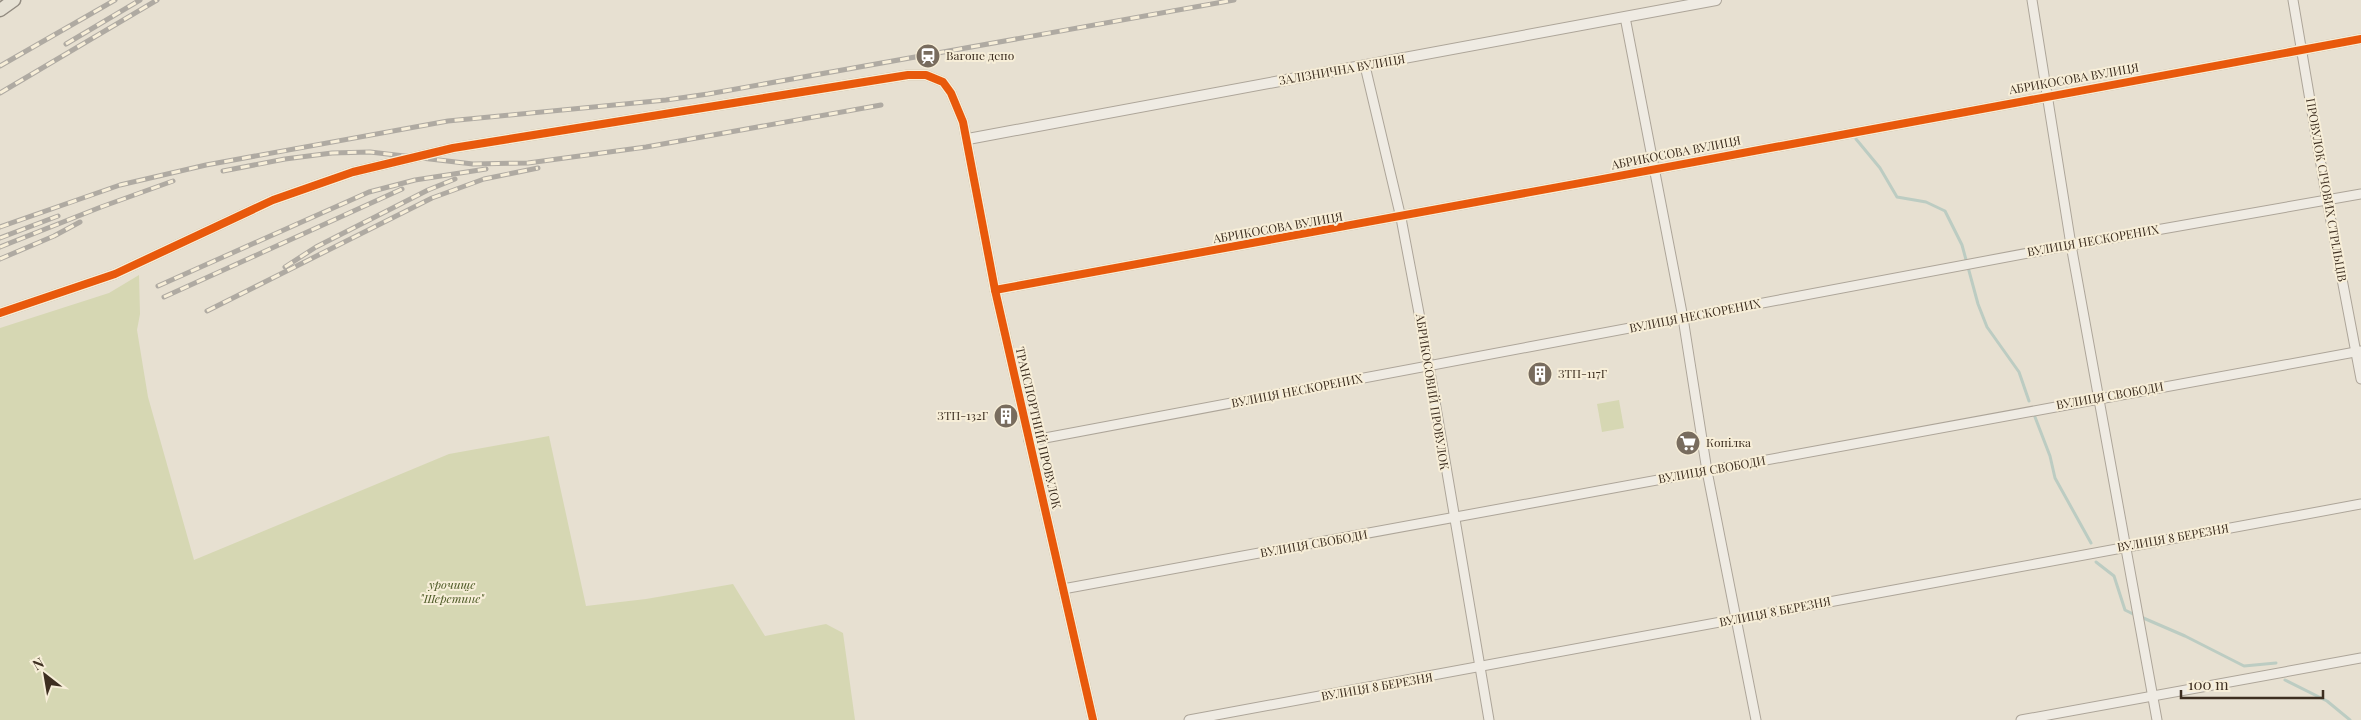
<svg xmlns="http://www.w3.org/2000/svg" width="2361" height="720" font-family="'Playfair Display',serif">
<rect width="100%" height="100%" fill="#e7e0d1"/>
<g fill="#d6d7b3">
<path d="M139,275l1,39 -3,16 11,67 46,163 255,-106 100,-18 37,170 60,-7 87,-15 32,52 61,-12 17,9 12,87h-855v-392l109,-35z"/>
<path d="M1619,400l5,28 -22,4 -5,-28z"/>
</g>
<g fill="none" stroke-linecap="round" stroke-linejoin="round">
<g stroke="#bcccc2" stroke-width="3">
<path d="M1856,139l24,29 17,29 29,5 19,9 17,34 16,59 9,23 32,45 10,29"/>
<path d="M2035,417l15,39 5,22 36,65"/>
<path d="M2096,562l18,14 11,34 10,5"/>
<path d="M2141,617l44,19 59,30 32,-3"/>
<path d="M2285,680l42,21 23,19"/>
</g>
<defs>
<g id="minor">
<path d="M2032,0l39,245 86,475"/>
<path d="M2293,0l34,200 34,179"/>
<path d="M1625,17l58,301 24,153 49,249"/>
<path d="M1365,66l36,152 28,148 60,354"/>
<path d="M995,290c456,-81 910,-169 1366,-251"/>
<path d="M0,313l115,-39 158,-74 80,-28 100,-24 455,-73h18l17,7 8,11 12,29 32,168 98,430"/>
<path d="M1029,441l1042,-196 290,-51"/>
<path d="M1063,589l1298,-238"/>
<path d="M1189,720c391,-69 781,-146 1172,-216"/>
<path d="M2021,720l340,-62"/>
</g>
<path id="tertiary" d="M968,139l748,-139"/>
<path id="primary" d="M0,10l14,-10"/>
</defs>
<use href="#minor" stroke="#ada599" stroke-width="11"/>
<use href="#tertiary" stroke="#ada599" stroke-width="12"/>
<use href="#primary" stroke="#928b80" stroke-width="15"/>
<use href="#minor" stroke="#efebe3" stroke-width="9"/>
<use href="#tertiary" stroke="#efebe3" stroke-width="10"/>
<use href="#primary" stroke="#e6e1d4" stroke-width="12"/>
<defs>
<g id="rail">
<path d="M66,44l74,-44"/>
<path d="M0,66l115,-66"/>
<path d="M0,93l157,-93"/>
<path d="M223,171l62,-12 47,-6 38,-1 103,12 55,-1 118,-16 235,-42"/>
<path d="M0,227l120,-42 86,-20 242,-44 218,-21 42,-6 526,-94"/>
<path d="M0,238l58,-22"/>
<path d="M0,247l101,-40 72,-26"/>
<path d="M0,259l54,-23 26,-14"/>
<path d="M285,267l31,-20 112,-57 27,-11"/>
<path d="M158,286l211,-94 46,-12 71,-11"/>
<path d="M164,297l238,-108"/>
<path d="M207,311l225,-113 52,-19 54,-11"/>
</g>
</defs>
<use href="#rail" stroke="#afaaa2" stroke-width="5"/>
<use href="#rail" stroke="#f7eed8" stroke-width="3" stroke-dasharray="9" stroke-linecap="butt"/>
<defs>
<g id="cycleway">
<path d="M995,290c456,-81 910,-169 1366,-251"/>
<path d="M0,313l115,-39 158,-74 80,-28 100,-24 455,-73h18l17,7 8,11 12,29 32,168 98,430"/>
</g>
</defs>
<use href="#cycleway" stroke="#f7eed8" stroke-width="11"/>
<use href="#cycleway" stroke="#e8590c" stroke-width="8"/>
</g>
<defs>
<symbol id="station-disc" viewBox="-11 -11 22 22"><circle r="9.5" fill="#786c5e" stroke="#f7eed8"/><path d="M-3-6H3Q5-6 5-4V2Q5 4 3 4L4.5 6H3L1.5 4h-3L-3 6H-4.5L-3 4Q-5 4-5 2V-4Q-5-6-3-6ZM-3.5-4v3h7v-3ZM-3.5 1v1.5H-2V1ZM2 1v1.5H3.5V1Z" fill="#fff"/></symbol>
<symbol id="building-disc" viewBox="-11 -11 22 22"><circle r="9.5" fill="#786c5e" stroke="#f7eed8"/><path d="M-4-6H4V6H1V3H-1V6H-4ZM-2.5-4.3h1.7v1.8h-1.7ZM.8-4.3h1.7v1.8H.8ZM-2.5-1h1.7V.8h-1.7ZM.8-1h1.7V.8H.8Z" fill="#fff"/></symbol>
<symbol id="supermarket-disc" viewBox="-11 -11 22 22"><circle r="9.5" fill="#786c5e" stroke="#f7eed8"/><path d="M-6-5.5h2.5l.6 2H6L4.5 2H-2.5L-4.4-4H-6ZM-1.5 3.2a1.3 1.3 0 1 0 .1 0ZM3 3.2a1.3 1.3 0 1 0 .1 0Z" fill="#fff"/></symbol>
</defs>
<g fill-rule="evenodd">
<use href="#station-disc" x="914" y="42" width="28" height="28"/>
<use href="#building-disc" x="1526" y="360" width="28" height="28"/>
<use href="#building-disc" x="992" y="402" width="28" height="28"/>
<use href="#supermarket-disc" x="1674" y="429" width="28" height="28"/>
</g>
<g text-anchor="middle" stroke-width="4" stroke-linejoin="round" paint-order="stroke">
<g font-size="12" fill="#3d2e20" stroke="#f7eed8" text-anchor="start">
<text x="946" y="60">Вагоне депо</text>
<text x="1558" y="378">ЗТП-117Г</text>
<text x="988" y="420" text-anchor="end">ЗТП-132Г</text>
<text x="1706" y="447">Копілка</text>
</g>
<g font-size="12" fill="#3d2e20" stroke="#f7eed8">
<text transform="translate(1342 70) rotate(-10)" y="4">ЗАЛІЗНИЧНА ВУЛИЦЯ</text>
<text transform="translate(2074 79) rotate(-10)" y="4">АБРИКОСОВА ВУЛИЦЯ</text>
<text transform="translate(1676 153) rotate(-11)" y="4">АБРИКОСОВА ВУЛИЦЯ</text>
<text transform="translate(2326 190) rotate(80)" y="4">ПРОВУЛОК СІЧОВИХ СТРІЛЬЦІВ</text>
<text transform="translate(1278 228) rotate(-10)" y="4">АБРИКОСОВА ВУЛИЦЯ</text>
<text transform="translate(2093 241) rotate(-10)" y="4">ВУЛИЦЯ НЕСКОРЕНИХ</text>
<text transform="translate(1695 316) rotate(-11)" y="4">ВУЛИЦЯ НЕСКОРЕНИХ</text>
<text transform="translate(1297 391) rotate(-11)" y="4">ВУЛИЦЯ НЕСКОРЕНИХ</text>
<text transform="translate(1432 392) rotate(81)" y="4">АБРИКОСОВИЙ ПРОВУЛОК</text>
<text transform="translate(2110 396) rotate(-10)" y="4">ВУЛИЦЯ СВОБОДИ</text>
<text transform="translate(1038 428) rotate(77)" y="4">ТРАНСПОРТНИЙ ПРОВУЛОК</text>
<text transform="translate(1712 470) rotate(-10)" y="4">ВУЛИЦЯ СВОБОДИ</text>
<text transform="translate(2173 538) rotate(-10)" y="4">ВУЛИЦЯ 8 БЕРЕЗНЯ</text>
<text transform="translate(1314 544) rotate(-10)" y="4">ВУЛИЦЯ СВОБОДИ</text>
<text transform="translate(1775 612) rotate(-11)" y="4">ВУЛИЦЯ 8 БЕРЕЗНЯ</text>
<text transform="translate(1377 687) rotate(-10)" y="4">ВУЛИЦЯ 8 БЕРЕЗНЯ</text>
</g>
<g font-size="12" font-style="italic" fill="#4d5a26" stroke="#f7eed8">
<text x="452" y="589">урочище<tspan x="452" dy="14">"Шеретине"</tspan></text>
</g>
</g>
<g transform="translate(45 675) rotate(329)" stroke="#f7eed8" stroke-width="4" paint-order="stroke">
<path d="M0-4L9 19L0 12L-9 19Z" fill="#3d2e20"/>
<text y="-8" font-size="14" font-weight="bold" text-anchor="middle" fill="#3d2e20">N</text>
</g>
<path d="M2181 690v8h142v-8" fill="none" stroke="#3d2e20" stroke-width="2.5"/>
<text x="2188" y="690" font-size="15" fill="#3d2e20" stroke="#f7eed8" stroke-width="4" paint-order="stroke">100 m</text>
</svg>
